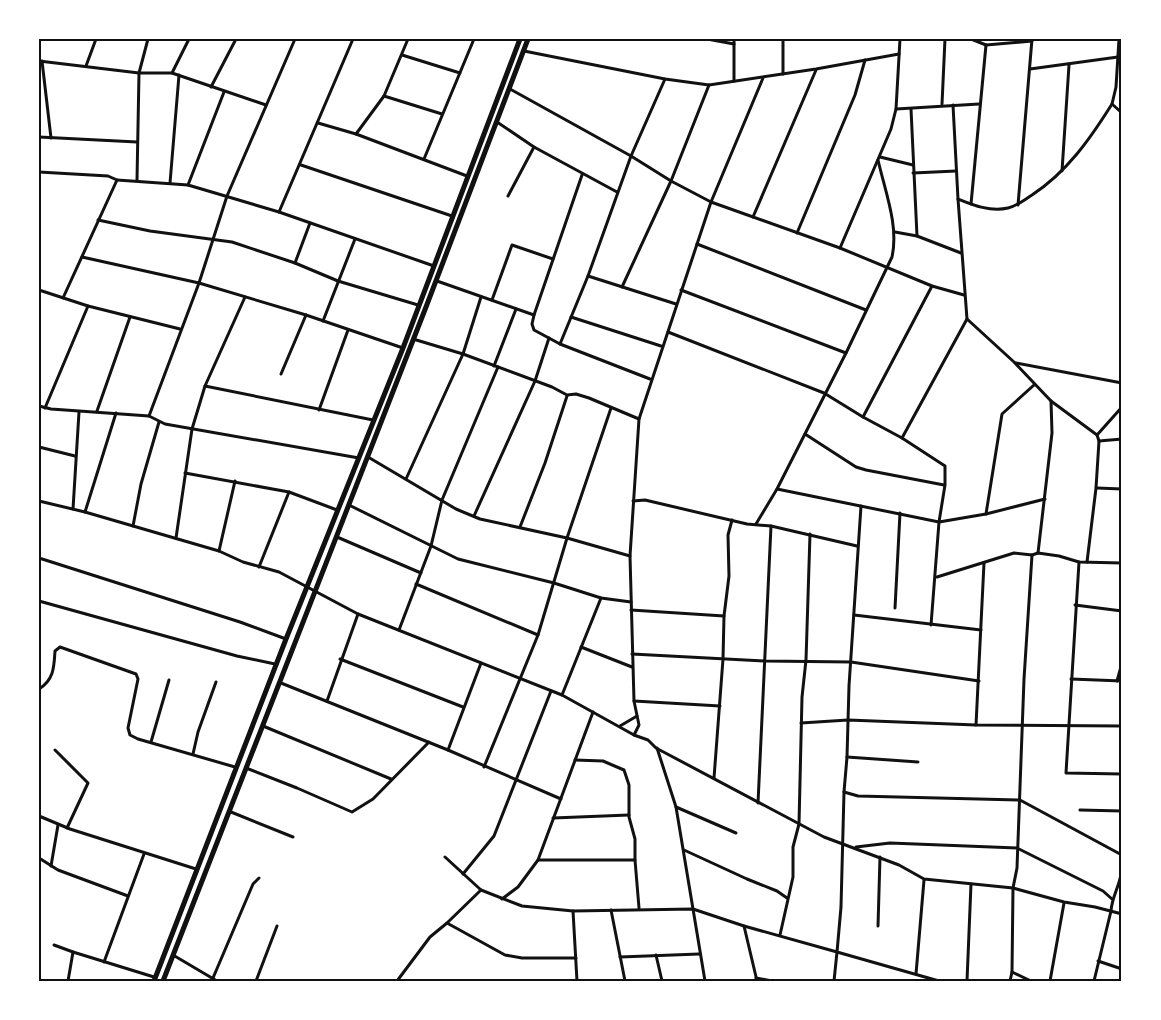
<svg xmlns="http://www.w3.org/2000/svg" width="1161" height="1020" font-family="'Nunito Sans',sans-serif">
<rect width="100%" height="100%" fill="#fff"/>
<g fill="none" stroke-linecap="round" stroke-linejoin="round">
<g stroke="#111" stroke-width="3">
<path d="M707,39l27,5"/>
<path d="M783,39v35"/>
<path d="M971,39l15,6 46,-4"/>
<path d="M1119,39l-3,48 -4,17 10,9"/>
<path d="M524,51l141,28 44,6 107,-16 83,-15"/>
<path d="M402,55l58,18"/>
<path d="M39,61l100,12h33l94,32"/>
<path d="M42,61l9,77"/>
<path d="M86,66l10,-27"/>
<path d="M1030,69l88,-12"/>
<path d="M172,73l17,-34"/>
<path d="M734,81v-42"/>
<path d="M211,87l25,-48"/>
<path d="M510,89l121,67 40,25 40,21 129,46 92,38 32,9"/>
<path d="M384,96l58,18"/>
<path d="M942,104l3,-65"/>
<path d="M896,109l83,-5"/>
<path d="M911,109l6,127"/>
<path d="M497,122l37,25 83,45"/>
<path d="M318,123l38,11 111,42"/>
<path d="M356,134l28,-38 24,-57"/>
<path d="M39,137l98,5"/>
<path d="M880,157l33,8"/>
<path d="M424,159l50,-120"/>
<path d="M301,165l151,51"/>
<path d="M1062,171l7,-106"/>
<path d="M39,172l69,4 9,4 71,5 91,27 155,54"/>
<path d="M913,173l43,-2"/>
<path d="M582,175l-48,140 -2,9 2,6 26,14 90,35"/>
<path d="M137,180l2,-107 9,-34"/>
<path d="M170,183l9,-108"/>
<path d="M188,185l36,-93"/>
<path d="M508,196l26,-49"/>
<path d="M958,199c15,6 32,13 50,9 9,-2 16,-8 24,-13 35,-23 58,-56 80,-91"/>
<path d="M971,204l15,-159"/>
<path d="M1018,205l14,-166"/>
<path d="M279,212l74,-173"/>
<path d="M753,217l63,-147"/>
<path d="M98,220l52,11 82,11 63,21 43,18 80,24"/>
<path d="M895,232l22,4 44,17"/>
<path d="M797,233l58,-138 10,-35"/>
<path d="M697,244l169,66"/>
<path d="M840,248l51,-119 5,-20 4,-70"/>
<path d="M82,257l117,26 107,32 97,33"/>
<path d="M295,263l15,-40"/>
<path d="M588,276l88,28"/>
<path d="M437,281l97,34"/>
<path d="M622,287l49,-106 38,-96"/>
<path d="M39,290l49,16 92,23"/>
<path d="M681,290l165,63"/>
<path d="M63,298l54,-118"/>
<path d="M492,300l20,-55 41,14"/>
<path d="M571,317l90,29"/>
<path d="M967,319l47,43 37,39 46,34 2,6 -3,47 -9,74"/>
<path d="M323,321l32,-82"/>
<path d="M668,332l156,61 39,24 39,21 43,28v19l-6,37 -8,103"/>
<path d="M413,339l50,15 89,33 15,8 9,-1 13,4 50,21"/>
<path d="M560,344l28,-68 43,-120 34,-77"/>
<path d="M1016,363l106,20"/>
<path d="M494,366l22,-57"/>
<path d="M281,374l25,-59"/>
<path d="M205,386l168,34"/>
<path d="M39,406l12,3 98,7 16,8 194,34"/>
<path d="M45,408l43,-102"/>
<path d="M319,410l29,-80"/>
<path d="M97,411l33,-94"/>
<path d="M149,416l50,-133 28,-87 68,-157"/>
<path d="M863,417l69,-131"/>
<path d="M805,434l51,33 10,3 78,15"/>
<path d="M1097,435l25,-28"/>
<path d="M902,438l65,-119 -9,-120 -5,-94"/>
<path d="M1099,441l23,-2"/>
<path d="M39,447l36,9"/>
<path d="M368,457l88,52 24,10 87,19 63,18"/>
<path d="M185,473l104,19 48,18"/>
<path d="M406,479l57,-125 18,-57"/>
<path d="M1097,488l25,1"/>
<path d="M777,489l162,33 47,-8 59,-15"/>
<path d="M39,501l46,11 134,39 24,11 36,10 79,42 204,81 72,40 14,5 8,8 168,89 75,28 25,14 89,9 51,14 31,5 27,7"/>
<path d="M633,501l12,-1 102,24 24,2 86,20"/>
<path d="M349,505l109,54 96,24 47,15 30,4"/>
<path d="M861,506l-12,180 -2,71 -3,35 -3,115 -4,45 102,29"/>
<path d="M73,509l6,-97"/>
<path d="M85,512l31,-99"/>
<path d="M986,514l16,-100 32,-29"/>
<path d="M474,516l61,-135 14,-43"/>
<path d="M756,524l21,-35 69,-136 46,-96c7,-31 -7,-66 -14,-97"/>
<path d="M133,526l8,-42 18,-62"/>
<path d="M520,527l25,-64 22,-67"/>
<path d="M337,537l84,36"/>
<path d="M176,538l16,-109 13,-43 40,-89"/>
<path d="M219,551l16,-70"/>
<path d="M1038,553l14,-120 -1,-32"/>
<path d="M39,558l201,64 46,17"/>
<path d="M1079,562l-13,211 56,1"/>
<path d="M259,567l30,-75"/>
<path d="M937,577l77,-24 18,2 6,-2 21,3 20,6 43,1"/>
<path d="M416,584l122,51"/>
<path d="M39,601l198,55 38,8"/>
<path d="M1075,605l47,6"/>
<path d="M895,608l5,-95"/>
<path d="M631,610l93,6"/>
<path d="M854,615l127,15"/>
<path d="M399,630l32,-84 11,-46 56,-133"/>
<path d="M581,647l51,20"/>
<path d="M632,654l133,7 86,1 128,19"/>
<path d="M340,659l123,48"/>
<path d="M1071,679l51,2"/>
<path d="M1117,681l5,-18"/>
<path d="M281,683l167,67 113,49"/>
<path d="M39,689c15,-9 15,-22 16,-38l5,-4 76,27 2,5 -10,49 2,7 8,4 97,28"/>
<path d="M562,695l39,-97"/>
<path d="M327,701l31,-87"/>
<path d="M634,701l86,5"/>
<path d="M801,723l47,-3 128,5 146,1"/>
<path d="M976,725l8,-162"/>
<path d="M263,726l128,53"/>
<path d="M620,726l17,-10"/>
<path d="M634,735l5,-10 -5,-24 -4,-145 9,-137 72,-217 52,-124"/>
<path d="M151,742l18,-62"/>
<path d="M657,748l19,59 29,174"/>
<path d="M55,750l33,33 -21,45"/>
<path d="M448,750l33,-87"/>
<path d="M193,754l5,-22 18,-50"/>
<path d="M847,757l71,5"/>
<path d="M575,760l28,1 21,9 5,15v32l6,22v21l4,48"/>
<path d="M484,767l54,-132 29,-97 44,-130"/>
<path d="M246,768l51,20 55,24 21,-13 56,-57"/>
<path d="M714,778l9,-119 1,-43 5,-40 -1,-41 4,-15"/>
<path d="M844,792l14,4 162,4 100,54"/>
<path d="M758,803l13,-277"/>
<path d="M676,807l60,26"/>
<path d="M1080,810l42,1"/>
<path d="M231,812l62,25"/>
<path d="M39,816l31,13 126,40"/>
<path d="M553,818l76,-3"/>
<path d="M856,847l34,-4 127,5 86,43 9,8"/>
<path d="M684,850l63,29 30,12 10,7"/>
<path d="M445,857l36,33 41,16 51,5 120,-2 51,17 93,26 -3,29"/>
<path d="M39,858l19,12 70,26"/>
<path d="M538,860h97"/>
<path d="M51,866l7,-41"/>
<path d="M463,874l31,-38 57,-145"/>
<path d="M481,890l-34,33 58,32 17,3h54"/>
<path d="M502,899l16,-12 20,-27 55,-148"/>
<path d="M611,910l14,71"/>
<path d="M573,911l4,70"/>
<path d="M744,926l13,55"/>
<path d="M878,926l2,-69"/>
<path d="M780,935l13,-58v-30l6,-23 3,-127 4,-37 4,-126"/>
<path d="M54,945l19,7"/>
<path d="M173,955l44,26"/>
<path d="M656,955l6,26"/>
<path d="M620,957l79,-3"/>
<path d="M1098,961l24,8"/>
<path d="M104,962l40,-108"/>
<path d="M1012,972l19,9"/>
<path d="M916,974l8,-94"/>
<path d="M213,978l40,-94 6,-6"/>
<path d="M756,978l16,3"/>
<path d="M68,981l5,-29 81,25"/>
<path d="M256,981l21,-55"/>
<path d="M397,981l33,-44 17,-14"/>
<path d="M967,981l4,-97"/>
<path d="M1010,981l2,-9 1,-84 4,-20 7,-189 8,-124"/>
<path d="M1050,981l14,-78"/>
<path d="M1094,981l17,-70c1,-14 8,-24 10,-37 1,-9 -2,-16 1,-24"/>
</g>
<g stroke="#111" stroke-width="5">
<path d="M154,981l132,-342 117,-291 117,-309"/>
<path d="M163,981l263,-674 102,-268"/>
</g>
</g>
<rect width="1161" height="1020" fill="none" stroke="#ffffff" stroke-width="81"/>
<rect x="40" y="40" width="1080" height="940" fill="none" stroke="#111" stroke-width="2"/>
</svg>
